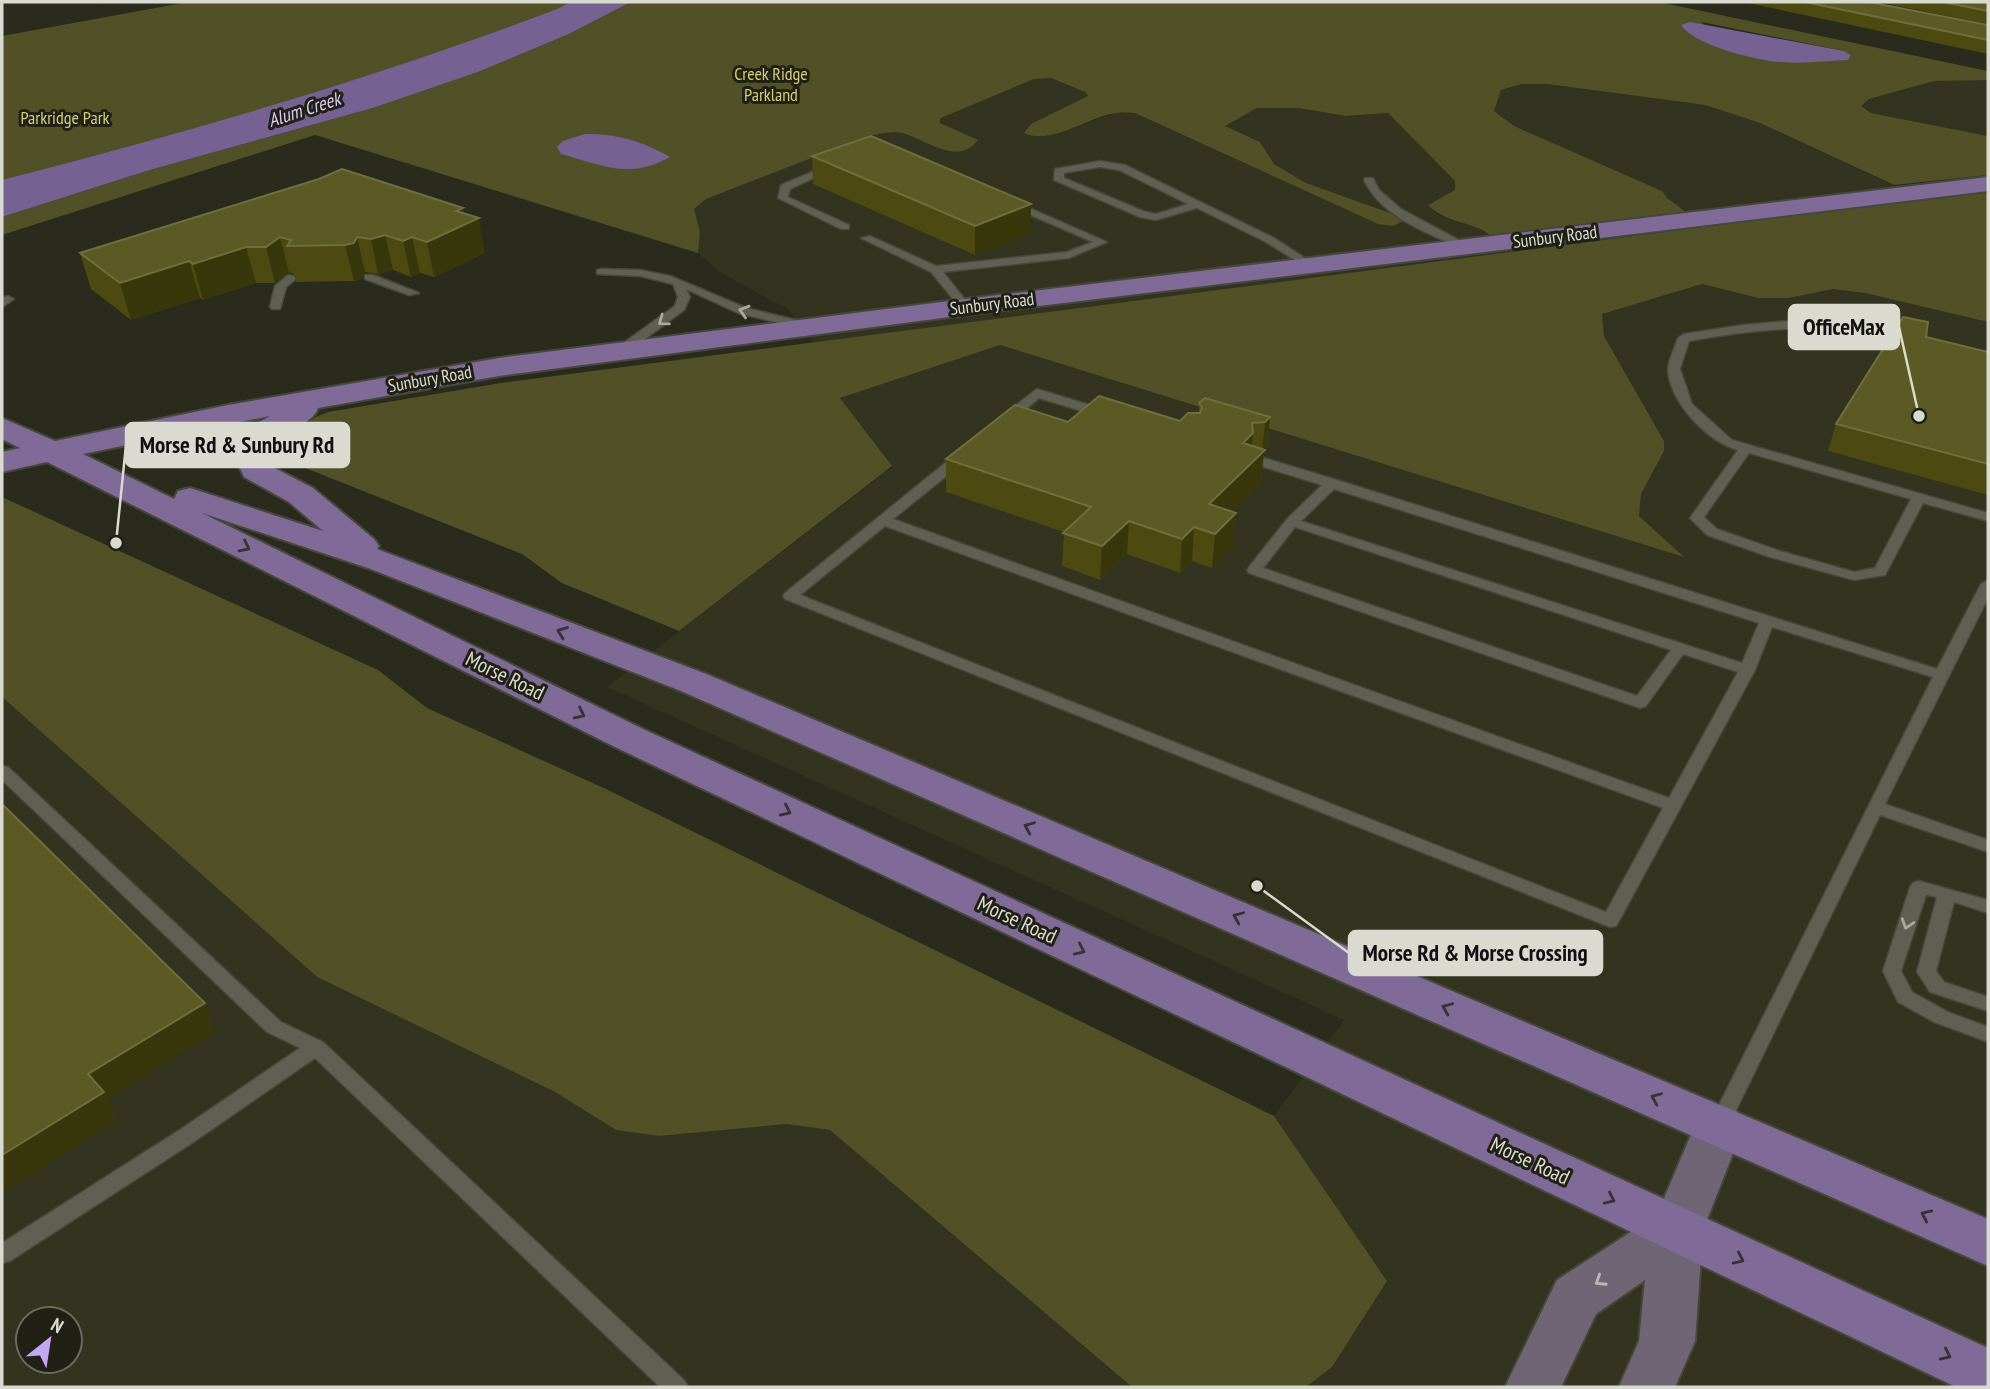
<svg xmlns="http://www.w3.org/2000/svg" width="1990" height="1389" font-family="'PT Sans Narrow',sans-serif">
<rect width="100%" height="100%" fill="#2a2a1d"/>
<g fill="#33331f" fill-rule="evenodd">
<path d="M1051,78l34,14 3,4 -43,40 71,-23h19l243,111 28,-5 -100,-36 -32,-19 -14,-22 -36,-16 33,-18h42l47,8 42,-3 67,68v9l-27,15 9,9 42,12 36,26 -701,91 -25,-33 -71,-39 -20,-18 2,-21 -7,-23 13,-10 163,-63 21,-4 13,1 47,19 -9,-34 93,-39z"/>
<path d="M1977,79l11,1v56l-117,-23 -10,-7 8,-7 65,-18z"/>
<path d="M1522,84h25l158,21 55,18 160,75 -211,29 -43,-29 -152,-72 -20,-15 7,-21z"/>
<path d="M1702,284l56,14h31l44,-9 32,4 123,29v1065h-682l26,-20 55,-86 -113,-165 70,-96 -737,-333 285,-220 -53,-69 161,-53 682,211 -43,-40 2,-22 23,-43v-10l-60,-105 -3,-22z"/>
<path d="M2,697l315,280 238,115 62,38 42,6 128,-12 43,6 302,257h-1130zM28,1319h42v42h-42z"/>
</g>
<g fill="#525027" fill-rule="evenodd">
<path d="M188,2h415l-601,200v-166z"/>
<path d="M631,2h1028l329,69v9l-54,1 -65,18 -8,7 10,7 117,23v39l-94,10 -134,-62 -55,-18 -158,-21h-25l-21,6 -7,21 20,15 148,65 5,7 19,14 -194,24c-20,-15 -47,-13 -64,-31l27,-15v-9l-67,-68 -42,3 -47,-8h-42l-32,18 35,16 14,22 32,19 101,36 -14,7 -15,-2 -243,-111c-6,0 -12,-1 -18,0 -29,3 -64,33 -93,20l7,-9 57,-28 -3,-4 -34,-14 -17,1 -93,39 -1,5 38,17c-21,27 -52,-1 -76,-7 -11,-2 -22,1 -33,3l-163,63 -12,10 6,23 -2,21 -383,-118 -313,100v-18l148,-47 223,-62 105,-36 91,-38zM1702,22l142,29 7,4 -4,5 -65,2 -66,-15z"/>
<path d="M1988,190v132l-123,-29 -32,-4 -44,9h-31l-56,-14 -100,30 2,22 60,105v10l-23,43 -2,22 45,41 -684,-212 -160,53 52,68 -213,165 -117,-48 -40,-29 -232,-92 -6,-13 10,-14 -13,-4 47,-19 173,-29z"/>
<path d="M2,497l376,173 49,38 181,82 666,326 113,165 -55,86 -26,20h-174l-302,-257 -43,-6 -128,12 -43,-6 -61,-38 -238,-115 -315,-280z"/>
</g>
<g fill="#756292">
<path d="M571,2h60l-62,32 -91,38 -105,36 -223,62 -148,47v-37c188,-48 374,-102 555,-171z"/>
<path d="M1690,22l154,29 7,4 -3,5c-22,1 -45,4 -66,2 -24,-1 -87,-16 -101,-37z"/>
<path d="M585,134c33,0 57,7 85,23 -40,23 -69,8 -109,-3l-4,-7 6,-6z"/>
</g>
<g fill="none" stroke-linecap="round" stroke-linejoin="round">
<defs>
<g id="service">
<path d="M1100,161l25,4 149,73 45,29 -10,2 -43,-27 -69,-34 -41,12 -16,-3 -86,-37 1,-11zM1100,167l19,3 69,34 -32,10 -13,-3 -79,-33v-5z"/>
<path d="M829,165l9,2 -48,22 -2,8 61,28v4h-8l-63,-31 3,-13z"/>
<path d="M1365,178h8l6,12 22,19 73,39 -9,2c-36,-17 -82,-31 -101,-70z"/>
<path d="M1011,200l96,42 -38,16 -126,14 28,35 -6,3 -4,-1 -30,-37 -70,-34 9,-2 66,30 131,-14 26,-10 -86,-37v-4z"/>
<path d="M601,269l39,1 30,6 76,32 66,16 2,2 -6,4 -70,-17 -52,-24 4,8 -6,13 -58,43h-8v-6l57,-41 3,-9 -5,-13 -33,-8 -43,-2v-4z"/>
<path d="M288,275l10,2 -12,10 -6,22h-8l-2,-2 5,-21z"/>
<path d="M365,275h8l46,18 -10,2 -44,-16z"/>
<path d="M8,296l6,3 -12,8v-9z"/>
<path d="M1800,320l56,1 59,10 6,4 -6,4c-77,-17 -149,-12 -226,2l-9,28 12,35 40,36 256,73v8l-65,-18 -38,72 -31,5 -84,-23 -63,-22 -17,-17 48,-68c-30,-8 -68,-47 -70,-80 0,-9 7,-23 10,-32l6,-4 59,-9zM1749,453l162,46 -36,69 -21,4 -74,-21 -63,-22 -13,-12z"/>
<path d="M1037,389l72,22 2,3 -6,4 -66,-20 -30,26h-10v-6z"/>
<path d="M960,454l7,4 -2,3 -72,58 776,279 69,-126 -55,-18 -37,52 -6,2 -391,-135 -2,-3 2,-3 38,-48 35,-34 -71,-22v-6h10l76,23 600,189 44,-85 7,-4v18l-103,206 103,36v12l-108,-37 -154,316 -7,2 -7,-2 -3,-6 224,-448 -161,-50 -17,43 -136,251 -3,5 -6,1 -825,-328 -2,-3 2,-3 170,-138zM1334,489l425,134 -17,40 -441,-142zM885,526l778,282 -57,104 -806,-317zM1295,527l376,123 -34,46 -374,-128z"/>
<path d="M2,766l6,1 273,255 42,20 361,338 4,7h-28l-345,-329 -120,83 -185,120 -8,2v-20l179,-114 119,-81 -33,-16 -265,-252z"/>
<path d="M1919,881l69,19v13l-34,-11 -18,69 8,11 44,15v14l-58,-19 -13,-20 20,-75 -11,-2 -25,76 11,21 36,20 40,15v15l-54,-20 -36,-20 -15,-31 27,-84 3,-4z"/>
</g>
<path id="secondary" d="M1719,1105l18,6 7,14 -41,105 -8,111 -20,46h-56l20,-46 6,-61 -49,34 -35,73h-56l52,-107 100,-65 44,-104z"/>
<path id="primary" d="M1988,177v14l-1023,124 -466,61 -181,32c-4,16 -41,25 -53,45l4,12 44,23 61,51 5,7 -2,3 332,126 1279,544v47l-1307,-575 -313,-123 -166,-55 441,216 1345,619v39h-32l-1341,-640 -568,-285 -45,10v-20l18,-4 -18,-9v-21l53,23 173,-36 271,-47 466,-59zM270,416l-21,12 -16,25 11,24 45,25 34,29 -133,-43 -12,3 -4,8 -91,-45z"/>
</defs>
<use href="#service" stroke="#47473c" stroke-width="3"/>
<use href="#secondary" stroke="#47473c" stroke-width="4"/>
<use href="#primary" stroke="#47473c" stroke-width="4"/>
<use href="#service" fill="#606052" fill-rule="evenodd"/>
<use href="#secondary" fill="#706575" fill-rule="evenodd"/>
<use href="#primary" fill="#7f6a98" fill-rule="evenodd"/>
</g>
<g fill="#4c4a10">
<path d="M1743,2h126l119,23v29z"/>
<path d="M1878,2h110v22z"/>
<path d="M812,156l219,77 -56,22 -162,-71z"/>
<path d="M464,213l21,40 -51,24 -14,-4 -9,4 -18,-7 -15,4 -13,-2 -3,7 -8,2 -58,1 -2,-8 -5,-2 -14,11h-19l-53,17 -3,-2 -69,22 -40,-31 -11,-36z"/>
<path d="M1988,352v143l-160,-44 8,-27z"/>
<path d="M1199,403l71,14 -3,32 -3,3 -3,30 -29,29 1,35 -21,22 -20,-7 -12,12 -53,-19 -27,26 -38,-14 2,-34 -118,-40v-33l122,-37 112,-1 19,-8z"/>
</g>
<g fill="#38370c">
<path d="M96,2h18l-17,3z"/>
<path d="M1031,204v29l-56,22v-29z"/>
<path d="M463,208l3,16 13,-6 6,35 -51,24 -7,-35 29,-31z"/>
<path d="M385,235l8,35 -15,4 -7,-35z"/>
<path d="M280,237l9,35 -14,11 -9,-36z"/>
<path d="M357,237l8,35 -3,7 -8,2 -9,-36z"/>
<path d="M412,237l8,36 -9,4 -8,-36z"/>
<path d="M246,247l10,36 -53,17 -10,-36z"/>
<path d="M189,261l11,37 -69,22 -11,-37z"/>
<path d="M1270,417l-3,32 -3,3 -3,30 -50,51 -2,-29 34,-61 10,-10 -3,31 12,-11 3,-31z"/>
<path d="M1236,513l-3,33 -21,22 3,-34z"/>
<path d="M1129,521l-2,33 -27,26 2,-34z"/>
<path d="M1194,527l-2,34 -12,12 2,-34z"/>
<path d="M205,1003l11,29 -108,67 9,21 -115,74v-39l86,-81z"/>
</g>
<g fill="#5b5924" stroke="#6f6e3f" stroke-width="2">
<path d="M1805,2h64l119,23v15z"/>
<path d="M1943,2h45v9z"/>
<path d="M871,136l160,68 -56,22 -163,-70z"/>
<path d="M342,169l121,39 -7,3 23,7 -52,24 -15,-5 -9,4 -18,-6 -14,4 -14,-2 -3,6 -9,2 -58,1 4,-6 -11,-3 -14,10h-20l-53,17 -4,-3 -69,22 -40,-30 239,-74z"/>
<path d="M1903,317l25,5 -2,15 62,15v112l-152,-40z"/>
<path d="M1099,396l81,25 8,-8h12l2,-6 -3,-4 6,-5 65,19 -5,5 -13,1 1,10 -10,10 22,7 -56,54 27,9 -21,21 -21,-7 -12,12 -53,-18 -27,25 -39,-13 28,-26 -145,-48 69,-54 53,17z"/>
<path d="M2,804l203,199 -117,71 16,18 -102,63z"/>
</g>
<defs><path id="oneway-chevron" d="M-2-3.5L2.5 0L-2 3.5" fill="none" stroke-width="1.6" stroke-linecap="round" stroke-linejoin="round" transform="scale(1.75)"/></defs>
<g stroke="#a9a99e">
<use href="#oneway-chevron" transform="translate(744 311) rotate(-163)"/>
<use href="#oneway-chevron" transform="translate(663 321) rotate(144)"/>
<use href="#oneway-chevron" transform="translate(1907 924) rotate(108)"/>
</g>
<g stroke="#383235">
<use href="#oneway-chevron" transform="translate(245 547) rotate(26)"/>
<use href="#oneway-chevron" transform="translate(562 632) rotate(-159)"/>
<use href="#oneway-chevron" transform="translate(580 714) rotate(26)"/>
<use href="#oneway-chevron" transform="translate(786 811) rotate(25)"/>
<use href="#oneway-chevron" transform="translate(1029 827) rotate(-157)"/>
<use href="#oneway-chevron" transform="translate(1238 917) rotate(-157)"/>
<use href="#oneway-chevron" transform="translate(1080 950) rotate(25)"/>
<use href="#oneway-chevron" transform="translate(1447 1008) rotate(-157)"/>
<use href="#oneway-chevron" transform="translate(1656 1098) rotate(-157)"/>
<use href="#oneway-chevron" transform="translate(1610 1199) rotate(25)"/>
<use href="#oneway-chevron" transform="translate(1926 1215) rotate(-156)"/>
<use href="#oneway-chevron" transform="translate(1739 1259) rotate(25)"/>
<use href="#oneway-chevron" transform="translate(1946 1355) rotate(25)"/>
</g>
<use stroke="#bab7b5" href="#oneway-chevron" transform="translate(1600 1281) rotate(147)"/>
<g text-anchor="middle" stroke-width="6" stroke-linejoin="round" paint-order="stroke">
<g font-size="18" fill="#d1cf7c" stroke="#212014">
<text x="771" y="80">Creek Ridge<tspan x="771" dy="21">Parkland</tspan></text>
<text x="65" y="124">Parkridge Park</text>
</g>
<g font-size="18" fill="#dadad1" stroke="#212014">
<text transform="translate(1555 237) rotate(-7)" y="6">Sunbury Road</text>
<text transform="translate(992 304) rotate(-7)" y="6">Sunbury Road</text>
<text transform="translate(430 379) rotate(-10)" y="6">Sunbury Road</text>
</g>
<g font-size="19" font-style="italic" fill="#dac9f6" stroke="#212014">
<text transform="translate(304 109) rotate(-18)" y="7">Alum Creek</text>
</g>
<g font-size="21" fill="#dadad1" stroke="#212014">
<text transform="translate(505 676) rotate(26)" y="7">Morse Road</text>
<text transform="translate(1017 920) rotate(25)" y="7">Morse Road</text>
<text transform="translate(1530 1161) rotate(25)" y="7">Morse Road</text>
</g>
</g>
<path fill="none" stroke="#dadad1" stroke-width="2.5" d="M1919 416L1899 327M116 543L126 445M1257 886L1349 953"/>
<g fill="#dadad1" stroke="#212014" stroke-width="2.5">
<circle cx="1919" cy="416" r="7"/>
<circle cx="116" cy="543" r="7"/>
<circle cx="1257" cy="886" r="7"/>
</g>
<g fill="#dadad1" stroke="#dadad1" stroke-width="2.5">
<rect x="1789" y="305" width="110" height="44" rx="7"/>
<rect x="126" y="423" width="223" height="44" rx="7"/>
<rect x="1349" y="931" width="253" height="44" rx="7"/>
</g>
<g font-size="23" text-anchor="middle" font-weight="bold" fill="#111">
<text x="1844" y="335">OfficeMax</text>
<text x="237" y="453">Morse Rd &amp; Sunbury Rd</text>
<text x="1475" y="961">Morse Rd &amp; Morse Crossing</text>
</g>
<rect width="1990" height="1389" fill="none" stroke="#dadad1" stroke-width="7"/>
<g transform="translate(49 1340) rotate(30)"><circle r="33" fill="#212014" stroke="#6b6a60" stroke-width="2"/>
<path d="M0-5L12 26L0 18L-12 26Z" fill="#c4a7f1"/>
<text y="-10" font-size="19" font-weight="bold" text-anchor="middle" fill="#dadad1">N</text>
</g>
</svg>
